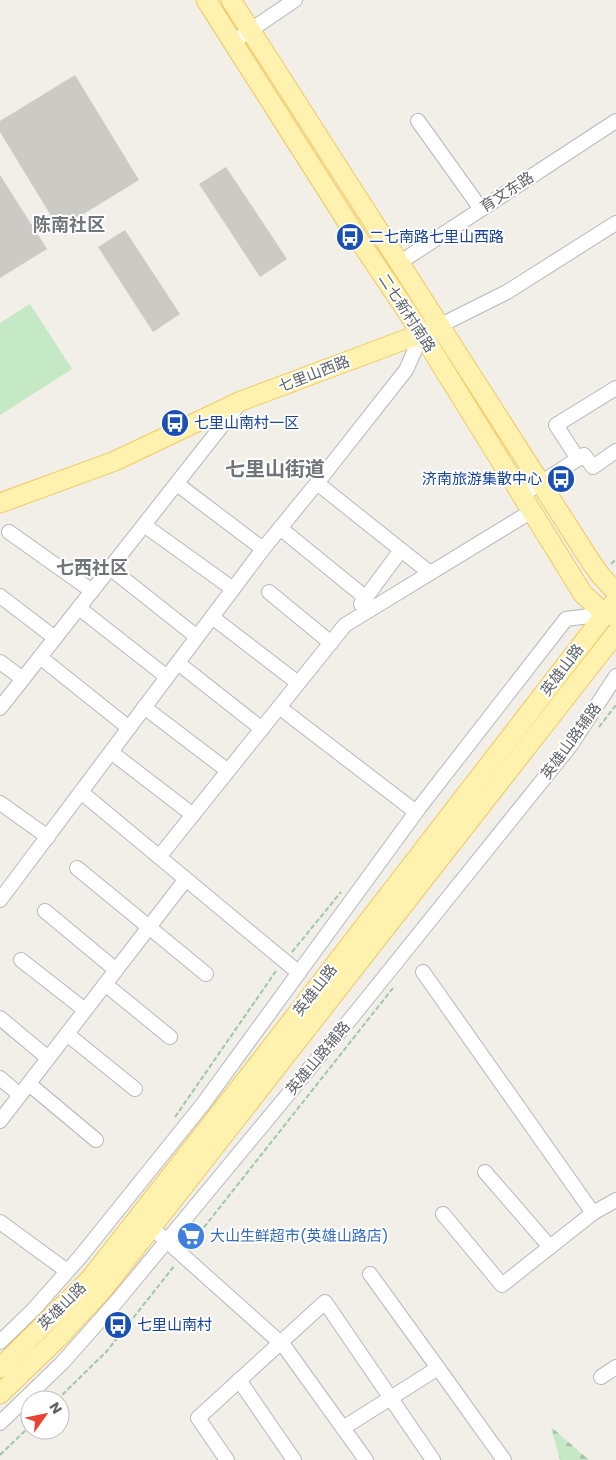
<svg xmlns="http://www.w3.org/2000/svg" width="616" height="1460" font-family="Poppins,'Noto Sans SC',sans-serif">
<defs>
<pattern id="forest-firs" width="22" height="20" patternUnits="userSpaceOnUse" patternTransform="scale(1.25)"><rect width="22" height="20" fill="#c5e8c5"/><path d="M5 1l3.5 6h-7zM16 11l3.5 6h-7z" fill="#a3c0a4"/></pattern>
</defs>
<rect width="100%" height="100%" fill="#f1efe8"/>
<path fill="url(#forest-firs)" d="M551,1427l38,33h-29z"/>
<path fill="#c5e8c5" d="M30,304l42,65 -72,46v-92z"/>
<g fill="#cccac5">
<path d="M75,75l64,105 -80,49 -59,-97v-11z"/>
<path d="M226,167l61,92 -27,18 -61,-93z"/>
<path d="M0,175l47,74 -47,29z"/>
<path d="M125,230l55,84 -27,18 -55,-85z"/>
</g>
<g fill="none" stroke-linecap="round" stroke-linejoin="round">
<defs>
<g id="minor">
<path d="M233,42l62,-42"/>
<path d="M418,121l63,88"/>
<path d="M399,263l217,-142"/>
<path d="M439,326l68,-34 109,-69"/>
<path d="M578,459l-22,-34 60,-37"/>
<path d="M317,483l113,90"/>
<path d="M177,484l86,65"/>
<path d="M522,495l62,-40 9,12 23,-16"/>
<path d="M144,525l89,64"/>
<path d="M280,528l86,70"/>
<path d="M9,532l83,59"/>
<path d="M110,568l87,69"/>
<path d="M269,592l62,51"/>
<path d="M0,596l55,42"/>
<path d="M361,604l40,-54"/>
<path d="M79,608l88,69"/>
<path d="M212,617l86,66"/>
<path d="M40,657l89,71"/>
<path d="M0,662l23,17"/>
<path d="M178,663l84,66"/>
<path d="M144,707l84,64"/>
<path d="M279,707l137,105"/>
<path d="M0,708l239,-304"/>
<path d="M111,752l82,63"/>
<path d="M81,792l218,181"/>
<path d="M0,803l48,34"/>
<path d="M159,857l186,-232 187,-114"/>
<path d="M77,868l129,106"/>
<path d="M0,900l263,-351 54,-66 89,-113 16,-36"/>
<path d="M45,911l71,59"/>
<path d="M21,960l64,50"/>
<path d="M423,972l170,241 23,-13"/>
<path d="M105,984l65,53"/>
<path d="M0,1018l48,40"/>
<path d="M67,1034l68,55"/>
<path d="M0,1078l20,17"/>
<path d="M29,1084l67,56"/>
<path d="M0,1121l186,-242"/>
<path d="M485,1172l65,75"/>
<path d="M443,1214l59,71 91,-72"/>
<path d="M0,1222l67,49"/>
<path d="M151,1227l133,119 82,114"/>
<path d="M370,1274l68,94"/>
<path d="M0,1342l34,-33 46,-52 123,-153 216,-296 147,-189 39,-5"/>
<path d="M601,1377l15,-10"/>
<path d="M239,1380l55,80"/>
<path d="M0,1423l62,-60 55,-62 240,-290 214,-266 45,-69"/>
<path d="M343,1428l95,-60 66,92"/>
<path d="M227,1460l-29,-42 127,-116 108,158"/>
</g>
<g id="major">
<path d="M206,0l147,231 69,103 161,260 22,20 10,3"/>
<path d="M231,0l362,565 8,11 15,16"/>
<path d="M0,503l115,-42 126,-60 190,-71"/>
<path d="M0,1368l90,-89 169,-216 357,-463"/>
<path d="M0,1394l59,-57 45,-49 512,-655"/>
</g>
</defs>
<use href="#minor" stroke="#b5b8bc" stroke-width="16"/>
<use href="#major" stroke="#f2c960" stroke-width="21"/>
<g stroke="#9cc7a9" stroke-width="2" stroke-dasharray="5 2.5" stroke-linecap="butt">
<path d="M611,564l5,-5"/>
<path d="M599,727l17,-22"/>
<path d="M292,952l49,-60"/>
<path d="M175,1117l101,-146"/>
<path d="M190,1245l203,-257"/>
<path d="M57,1400l50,-49 68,-86"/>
<path d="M0,1455l30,-29"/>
</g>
<use href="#minor" stroke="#fff" stroke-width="14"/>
<use href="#major" stroke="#fff2af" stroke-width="19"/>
</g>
<defs>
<symbol id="bus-disc" viewBox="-11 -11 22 22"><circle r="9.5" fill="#1a4fb4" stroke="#fff"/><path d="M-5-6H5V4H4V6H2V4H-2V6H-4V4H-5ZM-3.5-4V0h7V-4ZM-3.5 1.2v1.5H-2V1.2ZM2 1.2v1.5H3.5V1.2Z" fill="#fff"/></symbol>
<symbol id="supermarket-disc" viewBox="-11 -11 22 22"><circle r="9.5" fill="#3f7fe0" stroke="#fff"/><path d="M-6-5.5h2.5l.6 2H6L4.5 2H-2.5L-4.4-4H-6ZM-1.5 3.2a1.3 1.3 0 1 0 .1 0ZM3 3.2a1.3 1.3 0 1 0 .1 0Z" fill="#fff"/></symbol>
</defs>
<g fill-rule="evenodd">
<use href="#bus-disc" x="334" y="221" width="32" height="32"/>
<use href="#bus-disc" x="159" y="407" width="32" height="32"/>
<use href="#bus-disc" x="545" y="463" width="32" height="32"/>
<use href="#supermarket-disc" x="175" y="1220" width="32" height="32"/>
<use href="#bus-disc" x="102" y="1309" width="32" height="32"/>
</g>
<g text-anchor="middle" stroke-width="4" stroke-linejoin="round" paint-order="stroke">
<g font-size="15" fill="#5f6368" stroke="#fff">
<text transform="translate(507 192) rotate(-33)" y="5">育文东路</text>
<text transform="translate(407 313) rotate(57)" y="5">二七新村南路</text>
<text transform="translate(314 374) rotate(-21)" y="5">七里山西路</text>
<text transform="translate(562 670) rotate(-53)" y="5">英雄山路</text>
<text transform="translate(571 741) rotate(-54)" y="5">英雄山路辅路</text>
<text transform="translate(315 990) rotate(-52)" y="5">英雄山路</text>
<text transform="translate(318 1058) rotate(-50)" y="5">英雄山路辅路</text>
<text transform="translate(62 1306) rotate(-45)" y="5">英雄山路</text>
</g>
<g font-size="15" fill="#164399" stroke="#fff" text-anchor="start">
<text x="369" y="242">二七南路七里山西路</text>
<text x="194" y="428">七里山南村一区</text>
<text x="542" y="484" text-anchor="end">济南旅游集散中心</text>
<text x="137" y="1330">七里山南村</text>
</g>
<g font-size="15" fill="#366cbe" stroke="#fff" text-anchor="start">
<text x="210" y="1241">大山生鲜超市(英雄山路店)</text>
</g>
<g font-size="18" font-weight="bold" fill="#70757a" stroke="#fff">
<text x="69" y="231">陈南社区</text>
<text x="92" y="574">七西社区</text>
</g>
<g font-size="20" font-weight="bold" fill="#70757a" stroke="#fff">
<text x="275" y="476">七里山街道</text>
</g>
</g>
<g transform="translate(45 1415) rotate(57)"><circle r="24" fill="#ffffff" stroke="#bfc1c3"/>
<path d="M0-4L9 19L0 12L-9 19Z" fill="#ea4335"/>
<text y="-8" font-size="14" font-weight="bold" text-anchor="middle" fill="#5f6368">N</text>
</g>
</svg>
